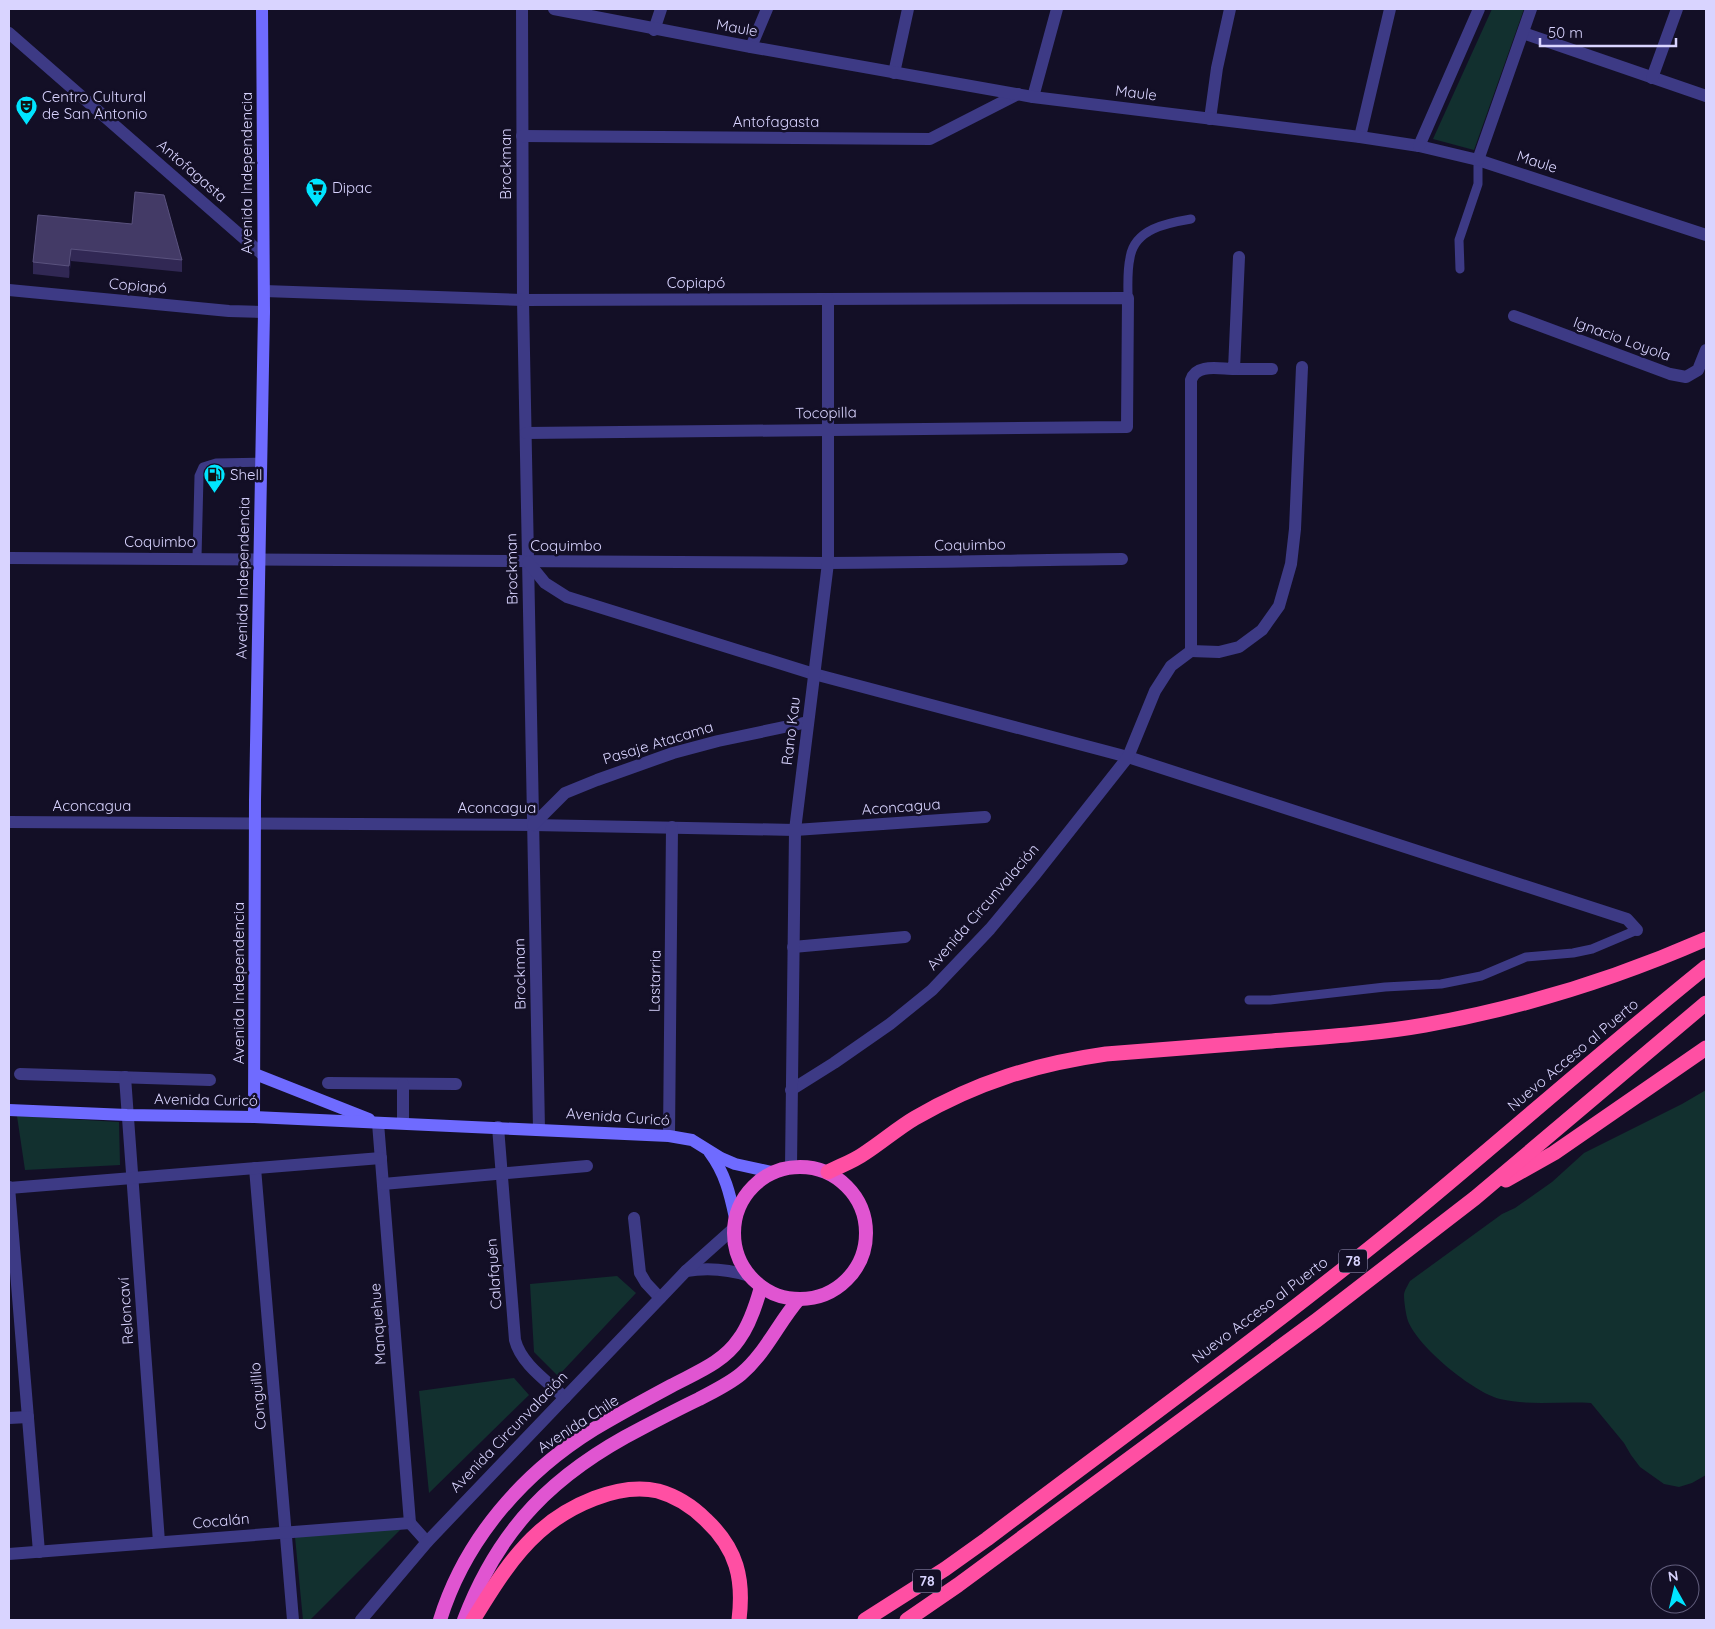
<svg xmlns="http://www.w3.org/2000/svg" width="1715" height="1629" font-family="Quicksand,sans-serif">
<rect width="100%" height="100%" fill="#130f26"/>
<g fill="#12302f">
<path d="M1492,9h32l-50,141 -41,-11z"/>
<path d="M1706,1090v385l-14,8 -13,4 -15,-3 -24,-17 -9,-12 -7,-12 -33,-40c-30,-2 -62,3 -91,-4 -27,-7 -82,-52 -92,-78 -2,-6 -4,-19 -4,-26 0,-4 4,-10 6,-14l92,-67 13,-6 37,-26 32,-29 98,-49z"/>
<path d="M17,1116l102,6 1,43 -95,5z"/>
<path d="M617,1276l19,17 -78,83 -24,-24 -4,-68z"/>
<path d="M514,1378l15,17 -100,98 -10,-102z"/>
<path d="M403,1527l-93,93h-7l-8,-83z"/>
</g>
<g fill="none" stroke-linecap="round" stroke-linejoin="round">
<g stroke="#3d3a85" stroke-width="9">
<path d="M1460,269l-1,-29 19,-56v-24"/>
<path d="M1128,298c0,-13 -1,-27 2,-40 4,-29 37,-35 61,-39"/>
<path d="M197,558l2,-82 4,-9 13,-4 46,-1"/>
<path d="M1249,1000h21l115,-13 56,-3 40,-8 45,-19 47,-4 19,-4 45,-19"/>
</g>
<g stroke="#3d3a85" stroke-width="12">
<path d="M522,9l1,291 16,829"/>
<path d="M654,30l7,-21"/>
<path d="M1523,33l183,63"/>
<path d="M751,47l16,-38"/>
<path d="M894,73l14,-64"/>
<path d="M1652,78l25,-69"/>
<path d="M1033,97l24,-88"/>
<path d="M1210,119l7,-51 13,-59"/>
<path d="M522,136l408,3 88,-45"/>
<path d="M1360,137l30,-128"/>
<path d="M1478,160l228,75"/>
<path d="M9,290l220,21 35,1"/>
<path d="M264,291l259,9 605,-2 -1,129 -601,6"/>
<path d="M1514,316l156,58 16,3 12,-7 8,-20"/>
<path d="M1234,369h38"/>
<path d="M9,558c272,0 544,5 817,5 98,0 197,-3 296,-4"/>
<path d="M528,562l17,21 22,14 247,77 314,83 499,162 10,11"/>
<path d="M1191,651l28,1 20,-5 23,-17 17,-24 12,-42 4,-35 7,-162"/>
<path d="M9,822l524,3 262,5 190,-13"/>
<path d="M533,825l32,-32 32,-13 76,-27 45,-12 90,-19"/>
<path d="M793,947l112,-10"/>
<path d="M20,1074l190,6"/>
<path d="M125,1077l34,465"/>
<path d="M328,1083l128,1"/>
<path d="M791,1090l43,-27 56,-39 42,-34 58,-61 44,-53 94,-119 27,-66 16,-25 20,-15v-271c5,-17 29,-11 43,-11l5,-112"/>
<path d="M378,1123l32,400"/>
<path d="M403,1123v-39"/>
<path d="M498,1127l17,213c6,24 32,41 50,58"/>
<path d="M669,1136l3,-309"/>
<path d="M791,1167l4,-337 33,-267v-264"/>
<path d="M255,1168l38,452"/>
<path d="M383,1184l204,-18"/>
<path d="M9,1187l30,365"/>
<path d="M9,1188l372,-30"/>
<path d="M634,1218l6,55 6,10 14,15"/>
<path d="M686,1271c23,-4 42,-2 64,5"/>
<path d="M9,1418l19,-1"/>
<path d="M410,1523l17,19"/>
<path d="M9,1554l401,-31"/>
<path d="M361,1620l66,-78 259,-271 47,-42"/>
</g>
<g stroke="#3d3a85" stroke-width="12">
<path d="M554,9l197,38 282,50 327,40 59,9 59,14 53,-151"/>
<path d="M9,33l254,222"/>
<path d="M1419,146l60,-137"/>
</g>
<g stroke="#6f6bff" stroke-width="12">
<path d="M255,1074l114,45"/>
<path d="M9,1110l118,5 127,2 415,19 23,4 29,18 14,6 37,8"/>
<path d="M254,1117l1,-317 9,-488 -2,-303"/>
<path d="M710,1153c15,20 20,41 25,65"/>
</g>
<g stroke="#e055d1" stroke-width="14">
<circle cx="800" cy="1233" r="66"/>
<path d="M440,1620c25,-81 83,-147 154,-191 25,-15 51,-29 77,-43 24,-13 52,-23 68,-47 11,-15 17,-34 22,-52"/>
<path d="M464,1620c35,-92 90,-147 178,-192 19,-10 38,-20 57,-29 15,-8 30,-15 42,-25 25,-21 37,-51 58,-75"/>
</g>
<g stroke="#ff4fa3" stroke-width="15">
<path d="M828,1172c12,-6 26,-11 37,-19 17,-11 33,-25 50,-35 62,-36 121,-54 191,-64 55,-4 110,-9 166,-13 51,-4 102,-7 153,-16 97,-17 192,-47 281,-86"/>
<path d="M1506,1180l48,-27 152,-105"/>
<path d="M473,1620c19,-31 39,-64 66,-88 29,-26 79,-50 119,-41 18,5 35,16 48,29 31,29 38,59 33,100"/>
<path d="M865,1620l80,-51 42,-30c139,-105 280,-207 415,-317 102,-84 201,-172 304,-255"/>
<path d="M907,1620l51,-35 359,-265 158,-122 231,-195"/>
</g>
</g>
<path fill="#312854" d="M38,215l144,45v12l-111,-11 -2,17 -36,-4v-12z"/>
<path fill="#1d163a" d="M71,249v12l-2,17v-12z"/>
<path fill="#433a66" stroke="#5a527e" d="M135,192l29,3 18,65 -111,-11 -2,17 -36,-4 5,-47 94,9z"/>
<defs>
<symbol id="theatre-pin" viewBox="-11 -11 22 30"><path d="M0 17L-7.5 6A9.5 9.5 0 1 1 7.5 6Z" fill="#00e5ff" stroke="#130f26"/><path d="M-5-5.5Q0-4 5-5.5V0Q5 5 0 6Q-5 5-5 0ZM-3.3-2.5H-1v1.5H-3.3ZM1-2.5H3.3v1.5H1ZM-2.8 1Q0 5.5 2.8 1Z" fill="#111"/></symbol>
<symbol id="supermarket-pin" viewBox="-11 -11 22 30"><path d="M0 17L-7.5 6A9.5 9.5 0 1 1 7.5 6Z" fill="#00e5ff" stroke="#130f26"/><path d="M-6-5.5h2.5l.6 2H6L4.5 2H-2.5L-4.4-4H-6ZM-1.5 3.2a1.3 1.3 0 1 0 .1 0ZM3 3.2a1.3 1.3 0 1 0 .1 0Z" fill="#111"/></symbol>
<symbol id="fuel-pin" viewBox="-11 -11 22 30"><path d="M0 17L-7.5 6A9.5 9.5 0 1 1 7.5 6Z" fill="#00e5ff" stroke="#130f26"/><path d="M-5.5-6h7V0h2V4h1.3V-2.5L3-4.5l.8-.8L6-3V5H2.5V1h-1V6h-7ZM-4.2-4.7v3.2H.2V-4.7Z" fill="#111"/></symbol>
</defs>
<g fill-rule="evenodd">
<use href="#theatre-pin" x="14" y="94" width="25" height="34"/>
<use href="#supermarket-pin" x="304" y="176" width="25" height="34"/>
<use href="#fuel-pin" x="202" y="462" width="25" height="34"/>
</g>
<g text-anchor="middle" stroke-width="5" stroke-linejoin="round" paint-order="stroke">
<g fill="#130f26" stroke="#9e99be" stroke-width="1">
<rect x="1339" y="1249.5" width="28" height="23" rx="4"/>
<rect x="913" y="1569.5" width="28" height="23" rx="4"/>
</g>
<g font-size="14" font-weight="bold" fill="#d9d4ff">
<text x="1353" y="1266">78</text>
<text x="927" y="1586">78</text>
</g>
<g font-size="15" fill="#d9d4ff" stroke="#130f26">
<text transform="translate(737 28) rotate(10)" y="5">Maule</text>
<text transform="translate(1136 93) rotate(7)" y="5">Maule</text>
<text x="776" y="127">Antofagasta</text>
<text transform="translate(1537 162) rotate(18)" y="5">Maule</text>
<text transform="translate(506 164) rotate(-90)" y="5">Brockman</text>
<text transform="translate(192 171) rotate(41)" y="5">Antofagasta</text>
<text transform="translate(247 173) rotate(-90)" y="5">Avenida Independencia</text>
<text x="696" y="288">Copiapó</text>
<text transform="translate(138 286) rotate(5)" y="5">Copiapó</text>
<text transform="translate(1622 339) rotate(20)" y="5">Ignacio Loyola</text>
<text transform="translate(826 413) rotate(-1)" y="5">Tocopilla</text>
<text x="160" y="547">Coquimbo</text>
<text transform="translate(970 545) rotate(-1)" y="5">Coquimbo</text>
<text x="566" y="551">Coquimbo</text>
<text transform="translate(512 569) rotate(-91)" y="5">Brockman</text>
<text transform="translate(243 578) rotate(-89)" y="5">Avenida Independencia</text>
<text transform="translate(791 731) rotate(-83)" y="5">Rano Kau</text>
<text transform="translate(658 743) rotate(-17)" y="5">Pasaje Atacama</text>
<text x="92" y="811">Aconcagua</text>
<text transform="translate(901 807) rotate(-4)" y="5">Aconcagua</text>
<text x="497" y="813">Aconcagua</text>
<text transform="translate(983 907) rotate(-49)" y="5">Avenida Circunvalación</text>
<text transform="translate(520 974) rotate(-91)" y="5">Brockman</text>
<text transform="translate(655 981) rotate(-89)" y="5">Lastarria</text>
<text transform="translate(239 983) rotate(-90)" y="5">Avenida Independencia</text>
<text transform="translate(1573 1055) rotate(-40)" y="5">Nuevo Acceso al Puerto</text>
<text transform="translate(206 1100) rotate(1)" y="5">Avenida Curicó</text>
<text transform="translate(618 1117) rotate(4)" y="5">Avenida Curicó</text>
<text transform="translate(494 1274) rotate(-94)" y="5">Calafquén</text>
<text transform="translate(1260 1310) rotate(-37)" y="5">Nuevo Acceso al Puerto</text>
<text transform="translate(126 1311) rotate(-94)" y="5">Reloncaví</text>
<text transform="translate(378 1324) rotate(-94)" y="5">Manquehue</text>
<text transform="translate(258 1396) rotate(-95)" y="5">Conguillío</text>
<text transform="translate(578 1424) rotate(-33)" y="5">Avenida Chile</text>
<text transform="translate(509 1432) rotate(-46)" y="5">Avenida Circunvalación</text>
<text transform="translate(221 1521) rotate(-5)" y="5">Cocalán</text>
</g>
<g font-size="15" fill="#d9d4ff" stroke="#130f26" text-anchor="start">
<text x="42" y="102">Centro Cultural<tspan x="42" dy="17">de San Antonio</tspan></text>
<text x="332" y="193">Dipac</text>
<text x="230" y="480">Shell</text>
</g>
</g>
<rect width="1715" height="1629" fill="none" stroke="#d9d4ff" stroke-width="20"/>
<g transform="translate(1675 1589) rotate(352)"><circle r="24" fill="#130f26" stroke="#625e7d"/>
<path d="M0-4L9 19L0 12L-9 19Z" fill="#00e5ff"/>
<text y="-8" font-size="14" font-weight="bold" text-anchor="middle" fill="#d9d4ff">N</text>
</g>
<path d="M1540 38v8h136v-8" fill="none" stroke="#d9d4ff" stroke-width="2.5"/>
<text x="1548" y="38" font-size="15" fill="#d9d4ff" stroke="#130f26" stroke-width="4" paint-order="stroke">50 m</text>
</svg>
